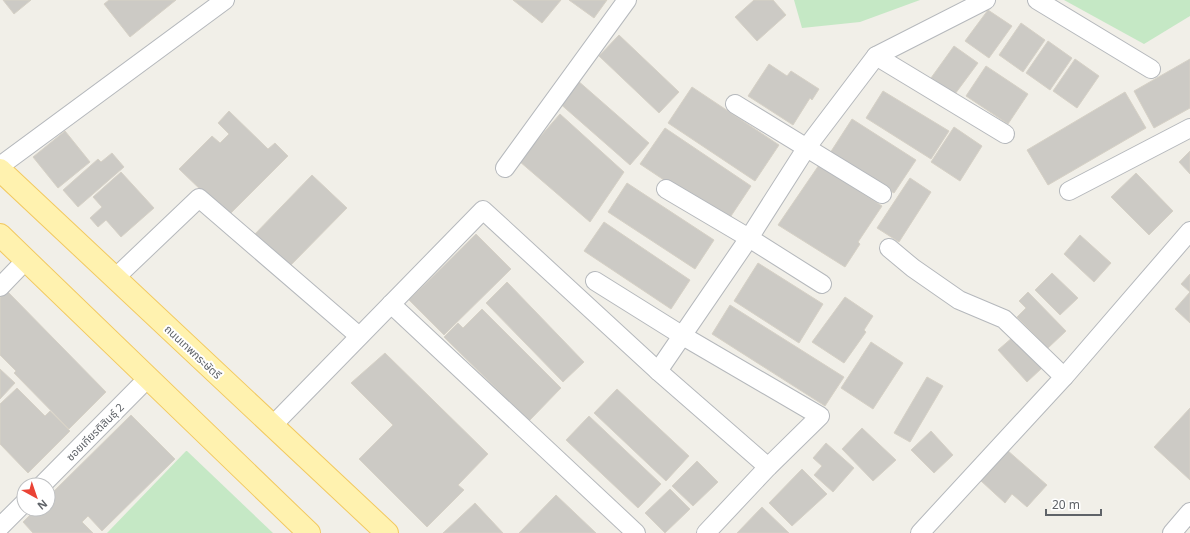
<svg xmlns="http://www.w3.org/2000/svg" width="1190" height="533" font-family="'Noto Sans','Noto Sans Thai',sans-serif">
<rect width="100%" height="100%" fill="#f1efe8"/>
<g fill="#c5e8c5">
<path d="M794,0h126l-60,22 -58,6z"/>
<path d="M1064,0h126v16l-46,28z"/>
<path d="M186,451h1l86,82h-166z"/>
</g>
<g fill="#cccac5" stroke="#d6d1c6">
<path d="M3,0h28l-17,14z"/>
<path d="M109,0h67l-46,37 -26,-33z"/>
<path d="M513,0h48l-19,23z"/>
<path d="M569,0h38l-13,18z"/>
<path d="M754,0h19l13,15 -29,26 -22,-24z"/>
<path d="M988,10l24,16 -23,32 -24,-17z"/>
<path d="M1021,23l24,17 -22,32 -24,-17z"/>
<path d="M619,35l60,57 -20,21 -60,-57z"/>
<path d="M1048,41l24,17 -22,32 -24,-17z"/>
<path d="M954,46l24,17 -23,31 -24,-16z"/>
<path d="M1075,59l24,17 -22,32 -24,-17z"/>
<path d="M1190,59v49l-36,20 -20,-37z"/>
<path d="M769,64l18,12 4,-5 28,18 -7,11 -2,-2 -17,27 -45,-29z"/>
<path d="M986,66l42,28 -20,30 -42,-28z"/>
<path d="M577,80l72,63 -19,22 -73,-64z"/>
<path d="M692,87l87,58 -24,36 -87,-58z"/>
<path d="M883,91l66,40 -18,28 -65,-41z"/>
<path d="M1125,92l21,36 -98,57 -21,-35z"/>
<path d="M229,111l39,38 7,-6 13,13 -60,60 -49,-47 33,-33 8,7 9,-9 -11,-11z"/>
<path d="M560,114l64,58 -34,50 -71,-61z"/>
<path d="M852,119l64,41 -22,33 -64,-40z"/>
<path d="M954,127l28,19 -22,35 -29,-19z"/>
<path d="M665,128l86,58 -24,36 -87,-58z"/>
<path d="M65,131l25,31 -32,26 -25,-31z"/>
<path d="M1190,151v23l-11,-12z"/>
<path d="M112,153l12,14 -46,40 -15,-17 35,-31 3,3z"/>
<path d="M819,165l63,41 -24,36 2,2 -15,23 -67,-42z"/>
<path d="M121,172l33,36 -33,29 -15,-17 -8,7 -8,-9 12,-11 -9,-10z"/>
<path d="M1136,173l37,38 -24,24 -38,-38z"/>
<path d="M312,175l35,33 -60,61 -34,-33z"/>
<path d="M910,178l21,14 -32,50 -22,-14z"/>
<path d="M627,183l87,57 -19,29 -87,-57z"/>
<path d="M604,222l86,58 -19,29 -87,-58z"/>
<path d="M476,234l35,35 -67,66 -35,-35z"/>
<path d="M1080,235l31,28 -17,19 -30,-28z"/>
<path d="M758,263l65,41 -24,39 -65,-42z"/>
<path d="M1052,273l26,25 -18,17 -25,-25z"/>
<path d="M1190,274v18l-9,-8z"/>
<path d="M507,282l77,80 -21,20 -77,-79z"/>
<path d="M7,291l99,101 -37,37 -55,-56 2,-2 -16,-16v-57z"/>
<path d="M1028,292l38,39 -18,17 -31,-31 9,-9 -7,-7z"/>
<path d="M1190,292v31l-15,-14z"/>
<path d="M845,297l28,19 -9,14 2,2 -22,31 -32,-21z"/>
<path d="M730,305l114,72 -19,29 -113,-72z"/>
<path d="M482,309l79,79 -32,33 -85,-84 14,-14 5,5z"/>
<path d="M1013,337l29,31 -15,14 -29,-32z"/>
<path d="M871,342l32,21 -30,46 -32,-21z"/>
<path d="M385,353l103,101 -30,31 6,5 -37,37 -68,-68 34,-34 -42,-42z"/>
<path d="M0,369l15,14 -15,16z"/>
<path d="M927,377l16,9 -33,56 -16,-9z"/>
<path d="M17,388l28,28 5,-5 20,20 -42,42 -28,-29v-40z"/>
<path d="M617,389l72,67 -23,25 -72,-68z"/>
<path d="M1190,408v72l-36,-33z"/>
<path d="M131,415l44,44 -73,72 -14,-15 -6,6 11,11h-60l-10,-11 13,-13h12v-12z"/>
<path d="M589,416l72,68 -23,24 -72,-68z"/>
<path d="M862,428l34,32 -23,21 -31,-32z"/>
<path d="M931,431l22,24 -19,18 -23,-23z"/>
<path d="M826,443l28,25 -21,24 -19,-17 8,-9 -9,-8z"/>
<path d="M1007,450l40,35 -20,22 -15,-13 -7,9 -25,-23z"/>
<path d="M697,461l21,21 -25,24 -21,-20z"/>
<path d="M802,469l25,25 -35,32 -23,-23z"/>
<path d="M670,489l20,20 -25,24 -20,-20z"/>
<path d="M556,495l40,38h-77z"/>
<path d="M475,503l28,30h-60z"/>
<path d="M762,507l27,26h-52z"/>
</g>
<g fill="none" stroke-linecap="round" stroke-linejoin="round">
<defs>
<g id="minor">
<path d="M1037,0l114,69"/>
<path d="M876,56l129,78"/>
<path d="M735,104l147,90"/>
<path d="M0,166l225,-166"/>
<path d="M505,168l122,-168"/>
<path d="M666,189l83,49 73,46"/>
<path d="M1069,191l121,-63"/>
<path d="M889,248l24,20 46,32 45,19 60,58"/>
<path d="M115,278l84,-80 160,138"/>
<path d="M595,281l88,55 137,80 -52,51 -62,66"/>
<path d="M0,287l26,-27"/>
<path d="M391,304l245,229"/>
<path d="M658,371l91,-133 58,-91 69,-91 110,-56"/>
<path d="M272,426l211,-216 175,161 110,96"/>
<path d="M42,485l106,-107"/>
<path d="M0,527l24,-24"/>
<path d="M920,533l144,-156 126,-146"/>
<path d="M1172,533l18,-21"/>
</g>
<g id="primary">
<path d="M0,170l387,363"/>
<path d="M0,235l309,298"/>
</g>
</defs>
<use href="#minor" stroke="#b5b8bc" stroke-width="20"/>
<use href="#primary" stroke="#f2c960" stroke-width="24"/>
<use href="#minor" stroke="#fff" stroke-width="18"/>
<use href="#primary" stroke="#fff2af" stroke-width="22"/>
</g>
<g text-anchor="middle" stroke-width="4" stroke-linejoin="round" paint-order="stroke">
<g font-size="11" fill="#5f6368" stroke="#fff">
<text transform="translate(193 352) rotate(43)" y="4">ถนนเทพกระษัตรี</text>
<text transform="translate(95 432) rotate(-45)" y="4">ซอยเกียรติสินธุ์ 2</text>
</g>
</g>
<g transform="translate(36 497) rotate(140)"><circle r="19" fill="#ffffff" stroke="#bfc1c3"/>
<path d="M0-3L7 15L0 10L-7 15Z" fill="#ea4335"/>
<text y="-6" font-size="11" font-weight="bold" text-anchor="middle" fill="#5f6368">N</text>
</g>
<path d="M1046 509v6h55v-6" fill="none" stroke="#5f6368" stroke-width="2"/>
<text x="1052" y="509" font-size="12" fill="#5f6368" stroke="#ffffff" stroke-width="3" paint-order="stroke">20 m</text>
</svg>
